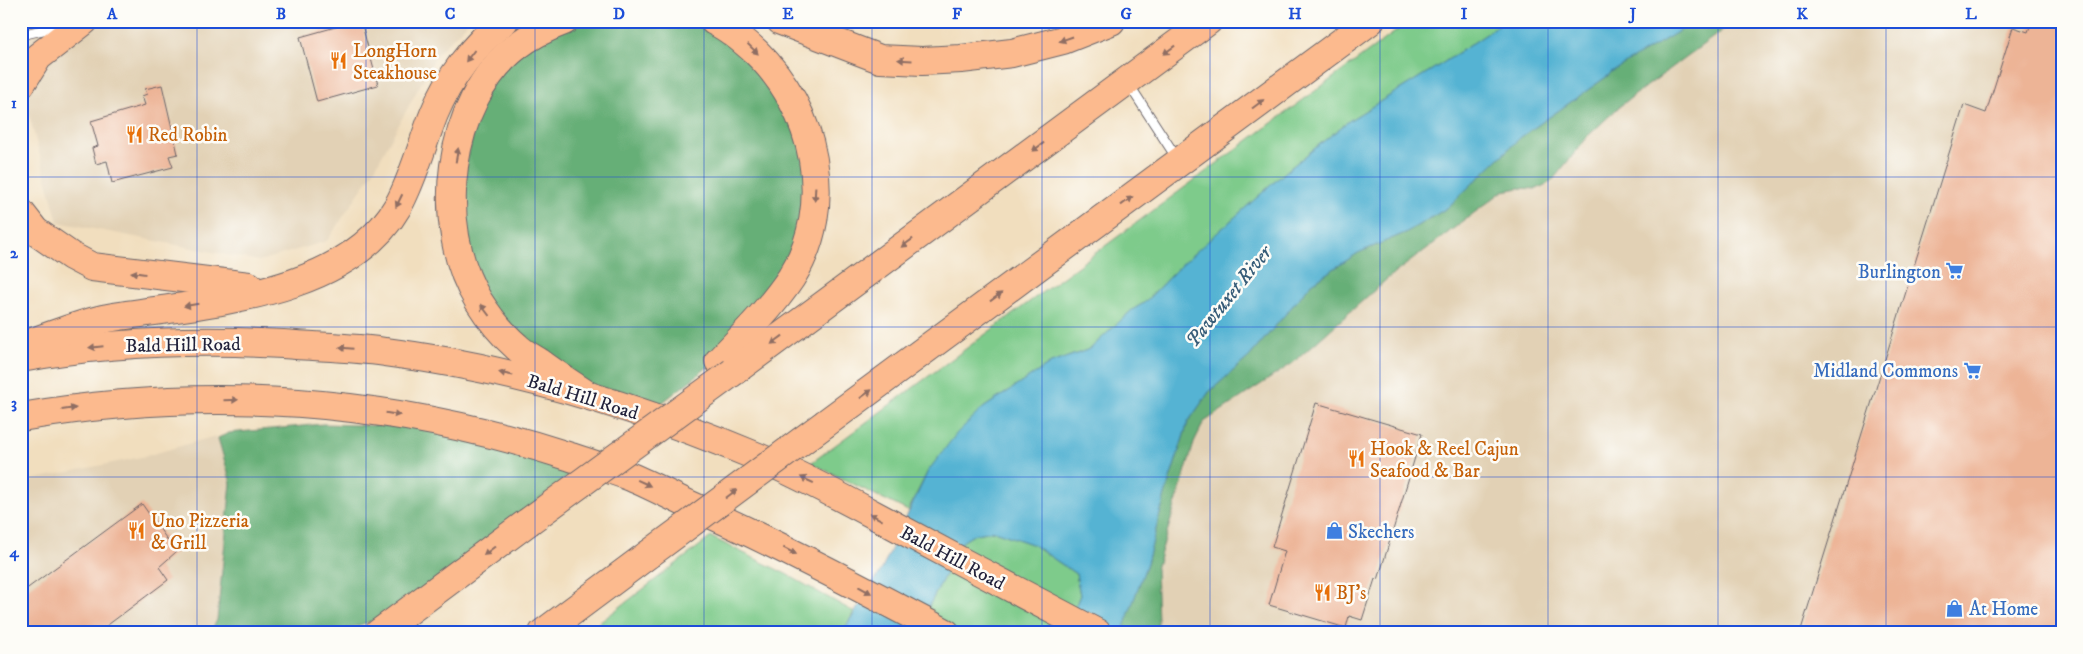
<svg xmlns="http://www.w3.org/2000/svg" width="2083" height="654" font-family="'IM FELL DW Pica',serif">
<rect width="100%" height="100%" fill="#fdfcf7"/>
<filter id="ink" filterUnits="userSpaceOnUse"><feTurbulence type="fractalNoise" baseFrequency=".02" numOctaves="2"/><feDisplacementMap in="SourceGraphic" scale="10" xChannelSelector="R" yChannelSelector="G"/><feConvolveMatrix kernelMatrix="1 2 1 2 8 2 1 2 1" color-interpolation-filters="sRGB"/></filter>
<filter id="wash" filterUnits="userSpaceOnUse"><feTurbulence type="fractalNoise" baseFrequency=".0096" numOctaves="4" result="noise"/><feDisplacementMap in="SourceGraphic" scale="20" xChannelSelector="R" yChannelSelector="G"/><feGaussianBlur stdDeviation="1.12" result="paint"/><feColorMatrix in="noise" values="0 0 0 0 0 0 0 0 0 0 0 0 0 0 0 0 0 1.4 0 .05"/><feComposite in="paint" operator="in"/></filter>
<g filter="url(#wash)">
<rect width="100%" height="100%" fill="#f1debe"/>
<g fill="#e2d1b5">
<path d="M21,21h448l-32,33 -64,118 -46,69 -68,20 -201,-39 -32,-118 -5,-2z"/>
<path d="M1706,21h356v612h-905l-31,-18 54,-202z"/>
<path d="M212,437l6,1 13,45 -14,137 -4,8 -7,5h-185v-151l125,-26z"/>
</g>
<g fill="#7ecb8b" stroke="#507663">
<path d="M1410,21h96l-63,42 -93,57 -61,49 -109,97 -36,37 -12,7 -42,39 -39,14 -68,45 -55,63 -20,40 -97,-48z"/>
<path d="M994,531l38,13 44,30 4,21 -15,38h-150l47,-91 13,-8z"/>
<path d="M711,537l75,37 68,38 -12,21h-256z"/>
</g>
<g fill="#66af77" stroke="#446859">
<path d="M558,21h151l26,14 76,112 -20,128 -69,81 -64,50 -67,-8 -97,-80 -41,-91 32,-150z"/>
<path d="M1696,21h39l-115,85 -30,28 -39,48 -14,7 -18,-1 -16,3 -116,88 -94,84 -89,59 -9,18 -39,129 2,53 -2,11h-19l-13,-7 23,-63 18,-68 23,-73 21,-30 40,-35 63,-74 46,-30 47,-20 42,-25 74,-71 88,-62 1,-3z"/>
<path d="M323,424l103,3 159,36 -190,151 -61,19h-128l7,-5 4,-8 14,-137 -13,-45 11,-5z"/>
</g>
<path fill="#54b3d3" stroke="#3b6a87" d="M1506,21h190l-85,51 -2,3 -88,62 -74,71 -42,25 -47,20 -46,30 -63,74 -40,35 -21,30 -23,73 -18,68 -25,70h-57l15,-38 -4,-21 -44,-30 -38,-13 -19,3 -13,8 -47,91h-73l40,-64 46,-98 29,-38 26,-25 68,-45 39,-14 42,-39 12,-7 36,-37 109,-97 61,-49 93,-57z"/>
<g id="blocks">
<g fill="#edb496">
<path d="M357,21h4l17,64 -61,17 -17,-65z"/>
<path d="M2032,21h30v612h-262l164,-528 22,8 27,-86 15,5z"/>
<path d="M162,85l16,69 -9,2 4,11 -61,16 -5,-22 -11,3 -4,-16 6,-2 -7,-25 54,-16 -3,-9 5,-2 -2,-5z"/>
<path d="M1316,403l106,31 -44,146 -3,-1 -13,41 -13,-4 -3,12 -77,-23 16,-54 -13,-4z"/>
<path d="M142,504l34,48 -17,15 9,13 -71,53h-76v-40z"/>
</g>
</g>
</g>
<g filter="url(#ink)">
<use href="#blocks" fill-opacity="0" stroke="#6a6469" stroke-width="1"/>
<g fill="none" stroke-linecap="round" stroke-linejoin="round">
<defs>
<g id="lane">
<path d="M21,35l43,-10"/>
<path d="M1128,83l50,77"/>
</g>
<g id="primary">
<path d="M21,358c87,-16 174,-19 262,-14 34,3 68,3 102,8 129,16 254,55 373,105 47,20 92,45 137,69 67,36 135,72 202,107"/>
<path d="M21,417c188,-32 368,-19 550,40 20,7 40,12 60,20 19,8 38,18 57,27 88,39 173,84 258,129"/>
</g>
<g id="highway">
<path d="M564,21c-16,6 -34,15 -47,25 -71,55 -84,180 -39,254 10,16 25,35 39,47 6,6 14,10 22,15 16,12 33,23 50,34"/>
<path d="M714,21c15,7 30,20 42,31 59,57 81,153 35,226 -20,30 -47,57 -72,83"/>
<path d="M781,21l99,38 42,2 39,-2 51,-6 51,-13 48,-19"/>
<path d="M21,84l17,-27 46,-36"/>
<path d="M21,213l14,18 36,25 21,11 157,19"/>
<path d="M21,346c28,-9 59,-23 87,-28 94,-16 237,-20 290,-112 16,-29 24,-62 36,-92 14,-35 40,-70 70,-93"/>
<path d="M733,372l475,-351"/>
<path d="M826,423l544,-402"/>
<path d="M379,633l149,-111"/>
<path d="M543,633l106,-79"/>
</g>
</defs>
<use href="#lane" stroke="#6a6469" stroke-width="11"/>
<use href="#primary" stroke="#6a6469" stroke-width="30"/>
<use href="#highway" stroke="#6a6469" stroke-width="30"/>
<use href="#lane" stroke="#fff" stroke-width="9"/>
<use href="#primary" stroke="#fcba8e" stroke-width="28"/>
<use href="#highway" stroke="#fcba8e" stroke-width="28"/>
<defs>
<g id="highway-bridge">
<path d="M528,522l205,-150"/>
<path d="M649,554l177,-131"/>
</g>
</defs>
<use href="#highway-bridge" stroke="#6a6469" stroke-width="30" stroke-linecap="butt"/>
<use href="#highway-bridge" stroke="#fcba8e" stroke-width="28"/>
</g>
<defs><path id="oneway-solid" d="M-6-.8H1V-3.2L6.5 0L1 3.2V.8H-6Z" transform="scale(1.25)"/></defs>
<g fill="#8f6e64">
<use href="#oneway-solid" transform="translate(1066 39) rotate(161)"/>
<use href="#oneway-solid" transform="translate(753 49) rotate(44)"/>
<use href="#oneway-solid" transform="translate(1169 50) rotate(144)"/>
<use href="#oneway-solid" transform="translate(470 56) rotate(127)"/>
<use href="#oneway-solid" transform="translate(905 60) rotate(-177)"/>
<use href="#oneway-solid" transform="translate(1258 104) rotate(-37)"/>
<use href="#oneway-solid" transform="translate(1038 147) rotate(144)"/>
<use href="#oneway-solid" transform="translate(457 155) rotate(-80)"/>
<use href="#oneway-solid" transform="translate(815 194) rotate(93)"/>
<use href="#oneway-solid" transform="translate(399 201) rotate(116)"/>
<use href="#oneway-solid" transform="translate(1127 201) rotate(-36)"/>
<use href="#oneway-solid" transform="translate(907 243) rotate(144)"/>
<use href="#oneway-solid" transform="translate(138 273) rotate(-173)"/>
<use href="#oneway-solid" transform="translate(996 297) rotate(-36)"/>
<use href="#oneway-solid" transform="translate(191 305) rotate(170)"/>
<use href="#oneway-solid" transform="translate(485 310) rotate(-127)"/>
<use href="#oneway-solid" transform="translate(777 340) rotate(144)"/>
<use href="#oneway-solid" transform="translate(96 347) rotate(174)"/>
<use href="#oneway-solid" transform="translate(346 348) rotate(-175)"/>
<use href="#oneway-solid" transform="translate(506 374) rotate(-168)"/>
<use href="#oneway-solid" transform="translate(866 394) rotate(-36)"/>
<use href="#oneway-solid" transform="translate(231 400) rotate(-1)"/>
<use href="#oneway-solid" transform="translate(69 409) rotate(-7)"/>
<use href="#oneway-solid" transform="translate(393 414) rotate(9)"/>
<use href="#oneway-solid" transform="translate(807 480) rotate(-155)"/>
<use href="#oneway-solid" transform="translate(644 483) rotate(25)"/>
<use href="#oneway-solid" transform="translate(731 494) rotate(-37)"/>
<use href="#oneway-solid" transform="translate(876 517) rotate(-152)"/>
<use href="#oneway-solid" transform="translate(489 551) rotate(143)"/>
<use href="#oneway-solid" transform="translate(790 551) rotate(27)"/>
<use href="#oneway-solid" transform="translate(865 590) rotate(28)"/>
</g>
</g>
<path fill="none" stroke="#1d4ed8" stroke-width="1" stroke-opacity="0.55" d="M197,21v612M366,21v612M535,21v612M704,21v612M872,21v612M1042,21v612M1210,21v612M1380,21v612M1548,21v612M1718,21v612M1886,21v612M21,177h2041M21,327h2041M21,477h2041"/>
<defs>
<symbol id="restaurant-bare" viewBox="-9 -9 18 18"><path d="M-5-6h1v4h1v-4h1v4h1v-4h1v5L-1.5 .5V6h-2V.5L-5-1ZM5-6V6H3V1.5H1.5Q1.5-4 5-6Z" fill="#e8710a" stroke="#fdfcf7" stroke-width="2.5" paint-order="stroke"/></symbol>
<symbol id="supermarket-bare" viewBox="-9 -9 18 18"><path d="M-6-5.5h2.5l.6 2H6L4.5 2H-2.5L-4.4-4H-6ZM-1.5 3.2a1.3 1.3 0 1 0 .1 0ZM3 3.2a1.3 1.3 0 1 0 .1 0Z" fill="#3f7fe0" stroke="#fdfcf7" stroke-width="2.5" paint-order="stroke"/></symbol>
<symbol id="shop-bare" viewBox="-9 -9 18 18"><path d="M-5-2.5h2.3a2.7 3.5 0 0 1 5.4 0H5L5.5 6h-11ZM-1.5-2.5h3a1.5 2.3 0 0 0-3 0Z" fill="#3f7fe0" stroke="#fdfcf7" stroke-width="2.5" paint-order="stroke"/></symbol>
</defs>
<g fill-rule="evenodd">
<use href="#restaurant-bare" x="326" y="48" width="25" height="25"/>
<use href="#restaurant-bare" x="122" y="122" width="25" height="25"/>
<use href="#supermarket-bare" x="1942" y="258" width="25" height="25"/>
<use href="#supermarket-bare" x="1960" y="358" width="25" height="25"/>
<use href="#restaurant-bare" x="1344" y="446" width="25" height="25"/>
<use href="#restaurant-bare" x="124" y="518" width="25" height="25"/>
<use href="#shop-bare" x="1322" y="518" width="25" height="25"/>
<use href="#restaurant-bare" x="1310" y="580" width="25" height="25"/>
<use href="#shop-bare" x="1942" y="596" width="25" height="25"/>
</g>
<g text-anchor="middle" stroke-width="5" stroke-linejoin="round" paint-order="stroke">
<g font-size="19" fill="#c56008" stroke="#fdfcf7" text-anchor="start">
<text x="353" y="57">LongHorn<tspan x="353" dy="22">Steakhouse</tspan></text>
<text x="148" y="141">Red Robin</text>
<text x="1370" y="455">Hook &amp; Reel Cajun<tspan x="1370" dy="22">Seafood &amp; Bar</tspan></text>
<text x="151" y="527">Uno Pizzeria<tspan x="151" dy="22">&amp; Grill</tspan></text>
<text x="1336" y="599">BJ's</text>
</g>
<g font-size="19" fill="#366cbe" stroke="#fdfcf7" text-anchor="end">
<text x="1941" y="278">Burlington</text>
<text x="1958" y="377">Midland Commons</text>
<text x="1348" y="538" text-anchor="start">Skechers</text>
<text x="1969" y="615" text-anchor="start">At Home</text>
</g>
<g font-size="19" fill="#22223b" stroke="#fdfcf7">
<text transform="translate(183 344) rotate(-1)" y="7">Bald Hill Road</text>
<text transform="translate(583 396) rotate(17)" y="7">Bald Hill Road</text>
<text transform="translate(953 557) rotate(28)" y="7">Bald Hill Road</text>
</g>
<g font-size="20" font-style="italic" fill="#365c78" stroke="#fdfcf7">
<text transform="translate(1228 296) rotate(-51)" y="7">Pawtuxet River</text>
</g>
</g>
<rect width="2083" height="654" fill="none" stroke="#fdfcf7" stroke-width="55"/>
<rect x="28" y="28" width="2028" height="598" fill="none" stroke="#1d4ed8" stroke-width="2"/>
<g font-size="16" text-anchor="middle" font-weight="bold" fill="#1d4ed8">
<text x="112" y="19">A</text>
<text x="281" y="19">B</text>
<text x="450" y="19">C</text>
<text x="619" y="19">D</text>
<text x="788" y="19">E</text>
<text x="957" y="19">F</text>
<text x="1126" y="19">G</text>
<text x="1295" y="19">H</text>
<text x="1464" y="19">I</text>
<text x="1633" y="19">J</text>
<text x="1802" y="19">K</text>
<text x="1971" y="19">L</text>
<text x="14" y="108">1</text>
<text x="14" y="258">2</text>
<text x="14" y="408">3</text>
<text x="14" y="557">4</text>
</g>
</svg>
